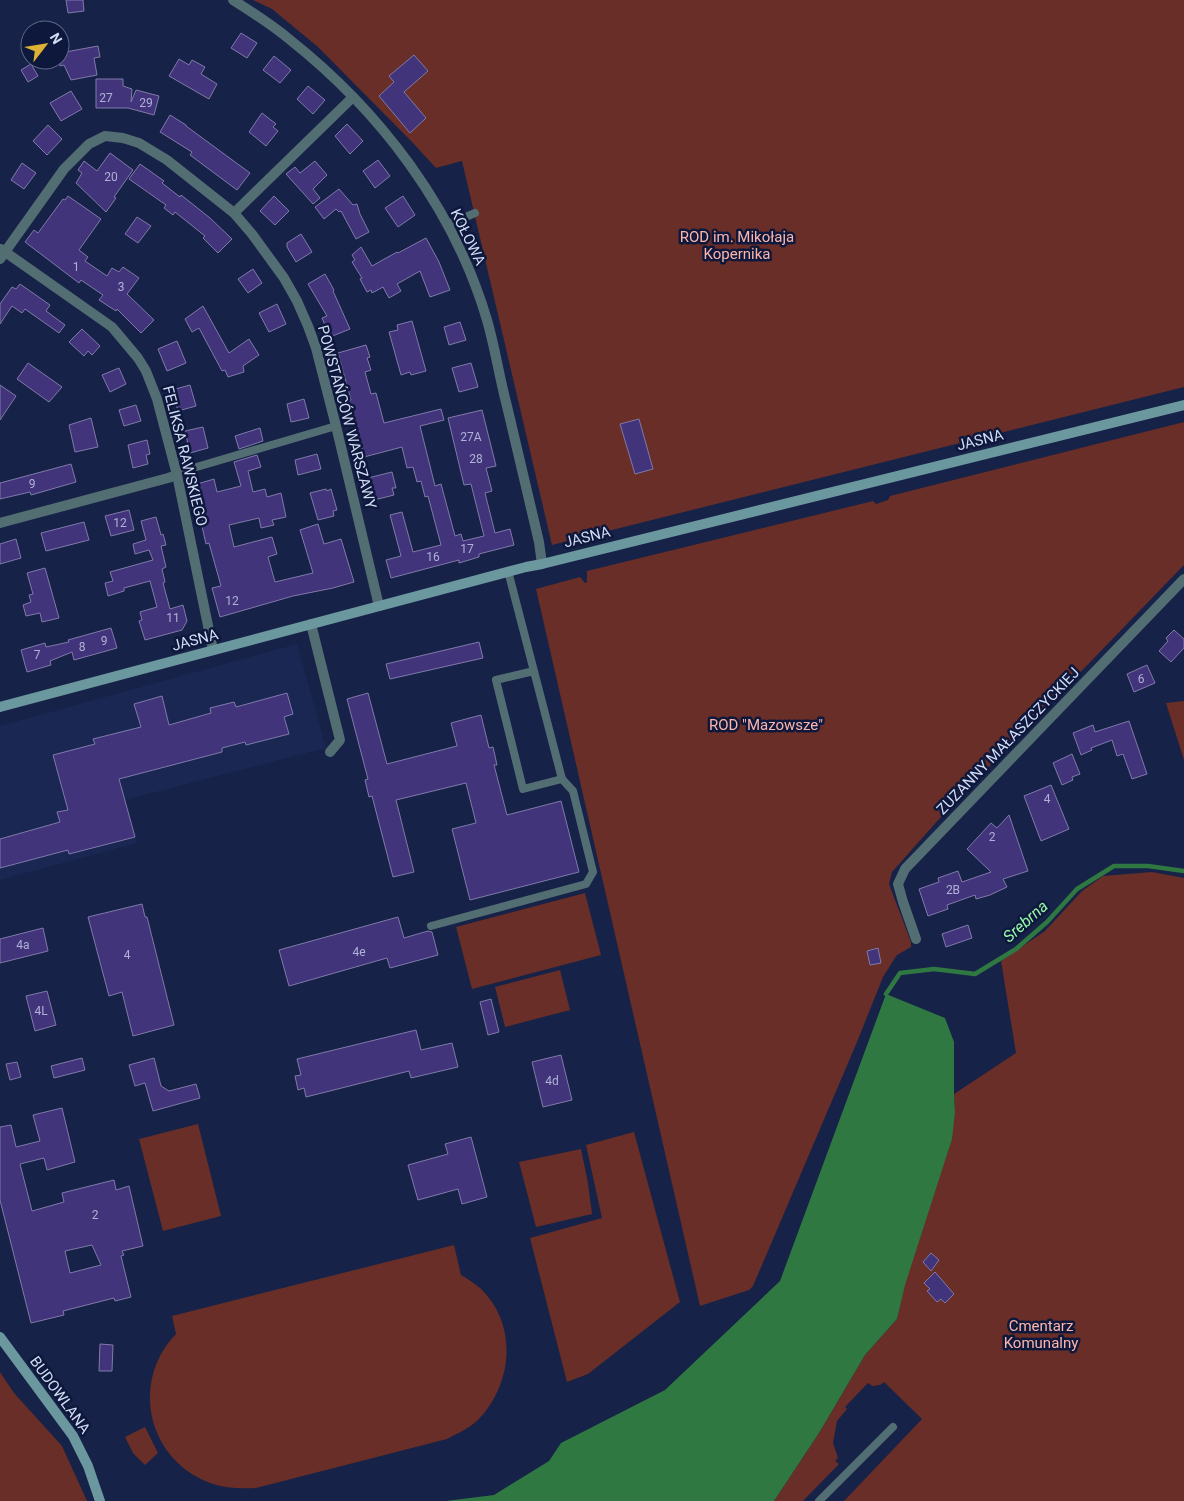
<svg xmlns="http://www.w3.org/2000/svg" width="1184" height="1501" font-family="Roboto,sans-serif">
<rect width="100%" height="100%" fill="#162247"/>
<path fill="#1a2753" d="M297,644l29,104 -201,52 12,43 -137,37v-154z"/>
<g fill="#682e27">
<path d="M253,0h931v387l-632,158 -90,-384 -26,7 -24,-26 -94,-95 -46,-38z"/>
<path d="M1184,422v143l-236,244 -56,63 -3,12 22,58v5l-14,8 -14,22 -26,65 -104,244 -4,4 -49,16 -164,-717 44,-12 5,6 2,-1v-11l286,-70 3,3 12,-4 2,-4z"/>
<path d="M1184,701v59l-18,-57z"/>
<path d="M1152,872l32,6v623h-340l78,-82 -38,-37 -4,3 -8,1 -4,-3 -23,24 2,2 -10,12 -4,22 5,15 -3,3 4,3 -36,37h-29l45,-68 46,-78 32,-36 7,-34 18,-54 33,-119 -1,-18 62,-41 -15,-92 44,-30 37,-40 21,-15z"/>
<path d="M585,893l16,62 -129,34 -16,-62z"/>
<path d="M560,970l10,40 -65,17 -10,-40z"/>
<path d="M198,1124l23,92 -58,15 -24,-92z"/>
<path d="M634,1132l46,170 -92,72 -21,8 -37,-144 72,-20 -16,-73z"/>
<path d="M581,1149l7,34 4,31 -56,13 -17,-65z"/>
<path d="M454,1245l7,30c7,4 13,8 19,13 38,36 33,95 -1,131 -9,9 -21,14 -32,20l-191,49c-20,1 -39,0 -57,-10 -54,-28 -66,-100 -23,-144l-4,-18z"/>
<path d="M0,1372l14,21 48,53 25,55h-87z"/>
<path d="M145,1427l13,26 -13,12 -12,-12 -8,-16z"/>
</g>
<path fill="#307841" d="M886,994l59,24 9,24v52l1,18 -3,27 -47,146 -8,34 -32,36 -46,78 -45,68h-328l48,-6 55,-34 12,-18 104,-53 115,-109z"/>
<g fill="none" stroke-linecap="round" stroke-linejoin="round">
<path stroke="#307841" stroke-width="4.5" d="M886,994l14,-21 34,-4 41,5 41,-25 31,-27 30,-33 37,-23h34l36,5"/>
</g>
<g fill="#42347a" stroke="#7f7aaa" fill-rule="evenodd">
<path d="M66,0h17l1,11 -16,2z"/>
<path d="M241,33l16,10 -10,15 -16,-10z"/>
<path d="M98,46l2,11 -6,1 3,17 -26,5 -7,-15 -4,1v-13z"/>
<path d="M414,55l14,16 -24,21 22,26 -16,15 -31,-37 15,-14 -5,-6z"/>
<path d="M274,56l17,14 -11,13 -17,-13z"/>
<path d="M179,59l10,6 3,-5 13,7 -4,7 16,10 -8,15 -40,-23z"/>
<path d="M31,64l7,12 -10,6 -7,-12z"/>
<path d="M96,79h27v7l9,3 -1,13 5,-12 23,6 -5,19 -26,-7h-32z"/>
<path d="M308,86l17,14 -12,14 -16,-15z"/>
<path d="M71,91l11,18 -21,12 -11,-18z"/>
<path d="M262,113l14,11 -3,3 5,4 -12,15 -17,-14z"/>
<path d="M170,115l16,10v1l64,47 -13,17 -47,-35 2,-3 -32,-20z"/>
<path d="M347,124l16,17 -13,13 -15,-18z"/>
<path d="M48,125l14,14 -15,16 -14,-14z"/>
<path d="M110,153l23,17 -19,27 2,1 -10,14 -30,-29 6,-10 -4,-3 6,-9 13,10z"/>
<path d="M378,160l12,16 -15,12 -12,-17z"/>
<path d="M315,161l12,14 -14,14 7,9 -7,6 -27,-30 9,-7 5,6z"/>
<path d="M22,163l14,10 -12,16 -13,-9z"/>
<path d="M140,164l24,17 -2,2 18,14 1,-2 29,23 22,21 -14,14 -15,-15 2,-2 -30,-24 -2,3 -9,-7 2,-3 -37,-26z"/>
<path d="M339,189l14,16 4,-1 3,10 9,18 -13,7 -15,-28 -2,1 -3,-3 -12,10 -9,-12z"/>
<path d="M68,196l33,23 -22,31 9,7 -3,4 22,15 5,-8 7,4 4,-5 16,11 -12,16 27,26 -13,13 -24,-24 -1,2 -17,-11 4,-5 -22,-15 -2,3 -54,-41 9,-12 4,3 25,-34 2,1z"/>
<path d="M274,196l15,15 -14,14 -15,-14z"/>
<path d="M403,196l12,19 -17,12 -13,-19z"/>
<path d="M137,217l14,9 -13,17 -13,-9z"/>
<path d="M301,234l11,18 -16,10 -9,-15v-4z"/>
<path d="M426,238l13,24 11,28 -20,7 -10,-26 -23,13 4,7 -12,7 -6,-11 -11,6 -1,-3 -4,2 -7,-13 2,-1 -10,-16 3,-2 -3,-5 9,-8 11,19 25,-14 1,1z"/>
<path d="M253,269l9,14 -14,10 -10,-14z"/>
<path d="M325,274l9,16 -1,1 17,38 -20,8 -8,-19 5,-2 -19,-32z"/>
<path d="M20,284l30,21 -4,6 19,14 -6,8 -34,-24 -3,4 -10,-7 -12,18v-20l12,-17 4,2z"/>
<path d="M277,304l9,20 -17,8 -10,-19z"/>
<path d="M203,306l26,47 20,-14 10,16 -16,11 1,6 -16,5 -3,-7 -3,1 -23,-43 -7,4 -7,-13z"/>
<path d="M412,321l14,50 -15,4 -1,-3 -9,3 -12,-43 9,-2 -1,-5z"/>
<path d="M460,322l6,18 -17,5 -5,-18z"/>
<path d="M82,329l18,17 -8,9 -4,-4 -4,5 -15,-14z"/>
<path d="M177,341l9,22 -19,8 -9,-22z"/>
<path d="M366,345l4,12 -3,1 4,12 -6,2 6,22 5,-1 8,30 57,-14 3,11 -24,6 15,60 6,-2 14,52 6,-2 2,7 21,-5 -13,-52 -7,1 -16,-67 34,-8 14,56 -10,2 6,23 -7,2 10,40 15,-4 4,16 -35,9v3l-20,6v-3l-68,18 -5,-18 15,-4 -11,-41 12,-3 11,40 28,-7 -13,-49 -3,1 -4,-16 -4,1 -4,-15 -6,1 -5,-21 -38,10 -15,-57h2l-13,-47z"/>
<path d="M28,363l34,24 -13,15 -32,-23z"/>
<path d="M471,363l7,24 -19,5 -7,-24z"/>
<path d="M119,368l7,16 -16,8 -8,-17z"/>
<path d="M0,385l16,11 -16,24z"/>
<path d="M190,385l6,21 -18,5 -6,-21z"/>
<path d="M304,399l5,19 -18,4 -4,-18z"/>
<path d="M136,405l5,16 -17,5 -5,-16z"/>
<path d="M91,418l7,29 -23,5 -6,-27z"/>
<path d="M639,419l14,50 -18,5 -15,-50z"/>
<path d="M203,427l5,21 -18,5 -5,-22z"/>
<path d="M260,428l3,13 -24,8 -4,-13z"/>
<path d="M147,440l3,14 -4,1 2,9 -15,4 -5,-23z"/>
<path d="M317,454l4,15 -23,6 -3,-15z"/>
<path d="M257,455l4,12 -13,4 5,21 12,-3 2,8 14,-4 5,24 -14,3 2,5 -13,3 -2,-10 -30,7 5,22 38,-10 5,17 -9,3 7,25 38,-9 -13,-43 18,-6 6,20 17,-5 13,43 -21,6 -40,8 -73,21 -8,-29 9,-2 -12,-43 -3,1 -5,-22 2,-1 -9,-36 20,-6 3,13 24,-6 -7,-24z"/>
<path d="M71,464l5,18 -45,13 -1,-3 -30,7v-16z"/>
<path d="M392,472l4,16h-4l2,7 -20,5 -6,-22z"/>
<path d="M326,489l1,2 4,-2 6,21 -4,1 1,5 -16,4 -8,-27z"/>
<path d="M129,510l5,20 -23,6 -6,-20z"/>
<path d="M156,517l5,18 2,-1 3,11 -5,1 5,21 -4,2 3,13 -2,1 7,26 13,-4 4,16 -5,9 -37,10 -6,-19 3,-1 -2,-8 17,-5 -7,-26 -26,7v3l-16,5 -3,-13 8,-2 -3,-9 43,-12 -4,-10 -14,4 -2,-10 13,-4 -5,-19z"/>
<path d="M84,522l5,18 -43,11 -5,-18z"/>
<path d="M16,539l5,19 -21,6v-20z"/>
<path d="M45,568l14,50 -17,4 -2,-9 -14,3 -3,-11 8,-3 -2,-7 4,-1 -6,-21z"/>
<path d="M111,628l6,20 -43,12 -2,-8 -22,9 1,4 -24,7 -6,-22 24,-7 1,4 23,-5 -1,-2z"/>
<path d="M1174,630l10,9v9l-13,14 -12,-11 9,-10 -2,-3z"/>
<path d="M479,642l4,16 -93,21 -4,-15z"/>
<path d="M1147,665l8,18 -21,9 -7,-18z"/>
<path d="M287,693l6,21 -9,3 5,17 -43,11 -1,-3 -23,6v4l-103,27 16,58 -66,17 -1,-4 -68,18v-29l60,-17 -3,-10 11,-2 -15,-55 42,-11 -2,-5 48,-12 -7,-23 28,-8 7,29 42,-12 -1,-5 24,-6 2,5z"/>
<path d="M368,693l19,71 70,-18 -6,-23 30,-8 8,33 4,-1 4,18h-3l13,50 54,-14 18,71 -109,28 -18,-71 24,-6 -10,-40 -70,17 18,72 -21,5 -21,-81 -3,1 -4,-17 3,-1 -21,-80z"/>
<path d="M1129,721l18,53 -15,5 -9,-25 -6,2 -5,-16 -21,8 1,2 -11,5 -8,-22 20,-8 2,7z"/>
<path d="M1072,754l8,20 -8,3 1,3 -11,5 -9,-22z"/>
<path d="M1051,785l18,44 -28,12 -17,-45z"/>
<path d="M1009,815l19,56 -25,8 4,8 -17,8 -14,4 -1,-4 -28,10 1,4 -20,7 -9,-27 20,-7 -1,-4 20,-7 4,11 29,-10 -24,-23 24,-26 6,5z"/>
<path d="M142,904l3,13h2l27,108 -41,11 -11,-44 -13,4 -21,-79z"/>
<path d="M398,917l6,21 24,-7 4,1 6,23 -48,13 -3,-10 -98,28 -10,-36z"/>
<path d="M968,925l4,13 -26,9 -4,-13z"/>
<path d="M43,928l5,23 -48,12v-24z"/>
<path d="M878,948l3,15 -11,2 -3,-14z"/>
<path d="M47,991l9,34 -21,6 -9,-35z"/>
<path d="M491,999l8,33 -11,3 -8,-33z"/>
<path d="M416,1030l5,20 31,-7 6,24 -47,11 -2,-7 -103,26 -2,-9 -6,2 -3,-14 6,-1 -4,-16z"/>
<path d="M561,1055l11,45 -29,7 -11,-45z"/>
<path d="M82,1058l3,12 -31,8 -3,-12z"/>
<path d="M154,1058l7,28 8,5 27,-7 4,14 -47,13 -8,-28 -10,3 -6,-21z"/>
<path d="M17,1062l4,15 -11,3 -4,-16z"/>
<path d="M62,1108l13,54 -28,8 -3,-12 -24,6 12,47 32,-9 -2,-9 52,-13 2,10 13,-4 14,60 -21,5 2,4 -3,1 10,41 -16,4 -1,-3 -51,13 1,4 -33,8 -31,-123v-73l11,-2 5,22 24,-6 -7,-26zM92,1245l9,20 -31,8 -5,-22z"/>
<path d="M471,1137l16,60 -25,7 -4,-15 -40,11 -10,-35 40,-11 -3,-10z"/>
<path d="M931,1253l8,7 -8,11 -8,-9z"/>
<path d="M935,1272l19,22 -9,9 -4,-4 -4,3 -10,-11 3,-2 -6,-6z"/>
<path d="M100,1344l13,1 -1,26h-13z"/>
</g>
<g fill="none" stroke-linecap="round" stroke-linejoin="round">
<g stroke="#536e72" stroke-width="8">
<path d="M447,225l28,-12"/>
<path d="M177,475l6,-4 153,-45"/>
<path d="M508,571l54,208 -39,10 -27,-109 38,-9"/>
<path d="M431,926l155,-42 7,-12 -20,-81 -11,-12"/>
<path d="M819,1501l74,-74"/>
</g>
<g stroke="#536e72" stroke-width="10">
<path d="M233,0c19,12 39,25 56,39 91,72 165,169 198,281 7,24 11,49 17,74 12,49 23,98 35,148l3,22"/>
<path d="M234,213l119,-116"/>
<path d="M1,249l111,78 26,31 8,13 11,28 20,76 36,175"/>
<path d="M0,259l64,-90 25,-25 16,-8 18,2 16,5 28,17 67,53 18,21 32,44 13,23 11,25 8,22 20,78 43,180"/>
<path d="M0,523l168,-45 9,-3"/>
<path d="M311,624l29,116 -10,12"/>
<path d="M916,939l-13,-37 -5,-18 7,-15 279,-290"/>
</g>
<g stroke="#6b979e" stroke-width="10">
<path d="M0,707l526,-140 16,-3 642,-159"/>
<path d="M0,1337l73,99 15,30 12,35"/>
</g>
</g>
<g text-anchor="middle" stroke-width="5" stroke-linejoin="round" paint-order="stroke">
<g font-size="12" fill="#aeb2d6">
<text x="106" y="102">27</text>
<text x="146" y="107">29</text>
<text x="111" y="181">20</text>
<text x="76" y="271">1</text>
<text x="121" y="291">3</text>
<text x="471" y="441">27A</text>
<text x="476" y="463">28</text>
<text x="32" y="488">9</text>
<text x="120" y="527">12</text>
<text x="467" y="553">17</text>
<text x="433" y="561">16</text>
<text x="232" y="605">12</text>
<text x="173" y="622">11</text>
<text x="104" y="645">9</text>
<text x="82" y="651">8</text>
<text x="37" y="659">7</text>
<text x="1141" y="683">6</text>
<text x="1047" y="803">4</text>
<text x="992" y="841">2</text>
<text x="953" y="894">2B</text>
<text x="23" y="949">4a</text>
<text x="359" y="956">4e</text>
<text x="127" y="959">4</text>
<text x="41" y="1015">4L</text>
<text x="552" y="1085">4d</text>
<text x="95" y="1219">2</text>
</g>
<g font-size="15" fill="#d2dcf5" stroke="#0e183c">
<text transform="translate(468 237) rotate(64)" y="5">KOŁOWA</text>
<text transform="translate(347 417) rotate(75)" y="5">POWSTAŃCÓW WARSZAWY</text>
<text transform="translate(980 440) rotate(-14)" y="5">JASNA</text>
<text transform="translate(185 456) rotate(76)" y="5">FELIKSA RAWSKIEGO</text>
<text transform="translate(587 537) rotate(-14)" y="5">JASNA</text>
<text transform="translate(195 640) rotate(-15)" y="5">JASNA</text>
<text transform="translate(1008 741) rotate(-46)" y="5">ZUZANNY MAŁASZCZYCKIEJ</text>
<text transform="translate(60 1395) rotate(54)" y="5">BUDOWLANA</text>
</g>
<g font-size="15" fill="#fdb5aa" stroke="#0e183c">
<text x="737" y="242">ROD im. Mikołaja<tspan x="737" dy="17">Kopernika</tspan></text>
<text x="766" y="730">ROD "Mazowsze"</text>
<text x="1041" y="1331">Cmentarz<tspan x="1041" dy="17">Komunalny</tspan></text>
</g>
<g font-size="16" font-style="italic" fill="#96f7a7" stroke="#0e183c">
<text transform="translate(1025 921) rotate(-42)" y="6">Srebrna</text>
</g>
</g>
<g transform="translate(45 45) rotate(59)"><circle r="24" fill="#0e183c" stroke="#5c6686"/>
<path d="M0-4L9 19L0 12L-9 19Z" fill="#ddb133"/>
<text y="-8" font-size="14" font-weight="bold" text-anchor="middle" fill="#d2dcf5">N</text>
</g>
</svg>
